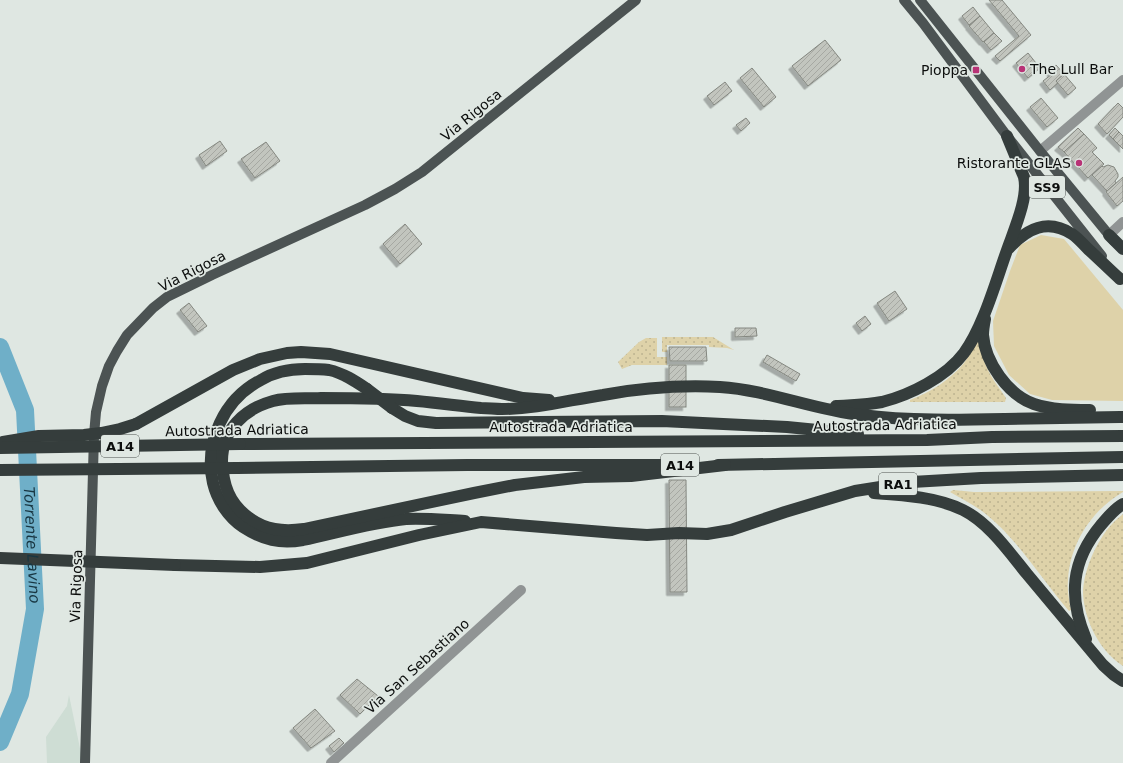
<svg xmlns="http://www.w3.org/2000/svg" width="1123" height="763" font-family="'DejaVu Sans',sans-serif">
<defs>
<pattern id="grass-dots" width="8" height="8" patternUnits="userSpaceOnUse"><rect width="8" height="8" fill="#ded2a9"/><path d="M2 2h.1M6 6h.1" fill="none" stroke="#bdb390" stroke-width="1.8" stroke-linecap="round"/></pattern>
<pattern id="building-hatch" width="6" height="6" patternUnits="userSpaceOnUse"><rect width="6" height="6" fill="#c2c5be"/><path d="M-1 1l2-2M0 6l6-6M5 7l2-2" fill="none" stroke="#a6a8a2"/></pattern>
<filter id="shadow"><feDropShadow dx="-3.5" dy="3.5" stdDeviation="0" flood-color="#0004"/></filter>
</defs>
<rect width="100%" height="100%" fill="#dfe7e2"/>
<path fill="#ceddd4" d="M69,695l14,68h-36l-1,-26 21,-31z"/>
<g fill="url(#grass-dots)">
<path d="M662,337h51l21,13 -7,-2 -18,-1v-2h-42v7h-5z"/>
<path d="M646,338h11v19h10v8h-35l-10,4 -4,-7 21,-20z"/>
<path d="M978,338c3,13 6,25 12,36 5,9 11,16 16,24l-1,4h-95v-2c21,-8 40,-20 54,-37 6,-8 10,-17 14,-25z"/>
<path d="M953,490l21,2 149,-1v1c-31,18 -53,51 -55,88 -1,10 1,20 3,30l-2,1c-27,-31 -50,-70 -82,-96 -12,-10 -24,-15 -37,-23z"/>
<path d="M1123,514v152c-14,-9 -24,-22 -31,-37 -5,-11 -9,-25 -9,-38 1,-22 14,-51 29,-67 3,-3 7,-7 11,-10z"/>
</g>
<path fill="#ded2a9" d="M1041,235l23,4 59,71v91l-71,-1 -22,-6 -21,-19 -15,-29 -1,-25 17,-50 10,-26z"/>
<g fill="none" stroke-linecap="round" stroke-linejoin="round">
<path stroke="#6fafc8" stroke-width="18" id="s1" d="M0,347l25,63 10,199 -15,85 -20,48"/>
</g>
<g fill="url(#building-hatch)" stroke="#848780" filter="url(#shadow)">
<path d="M989,0h13l29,35 -31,26 -5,-5 24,-20z"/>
<path d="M973,7l7,9 -11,9 -7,-9z"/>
<path d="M980,16l14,17 -11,9 -14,-16z"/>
<path d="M994,33l8,8 -11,9 -7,-8z"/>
<path d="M825,40l16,20 -33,26 -16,-20z"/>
<path d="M1028,53l12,15 -12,10 -12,-15z"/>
<path d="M1056,65l8,9 -8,7 2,2 -8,7 -7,-9 9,-7 -3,-3z"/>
<path d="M752,68l24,29 -12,10 -24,-29z"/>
<path d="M1064,74l12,14 -8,7 -12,-14z"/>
<path d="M725,82l7,9 -18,14 -7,-9z"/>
<path d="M1041,98l17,20 -11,9 -17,-20z"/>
<path d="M1118,103l5,5v9l-16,17 -9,-10z"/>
<path d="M746,118l4,5 -9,8 -5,-6z"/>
<path d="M1078,128l6,6 -20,18 -6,-5z"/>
<path d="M1115,128l4,4 -6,7 -4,-4z"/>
<path d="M1119,132l4,4v13l-10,-10z"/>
<path d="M1084,134l13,14 -5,4 12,12 -16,14 -24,-26z"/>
<path d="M220,141l7,10 -21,15 -7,-11z"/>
<path d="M266,142l14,19 -25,17 -14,-19z"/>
<path d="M1108,165l6,2 4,7v3l-3,4 1,2 -9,8 -15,-16 10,-9 1,1z"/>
<path d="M1123,177v24l-6,5 -11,-14z"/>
<path d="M405,224l17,20 -22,20 -17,-20z"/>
<path d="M895,291l12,18 -18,12 -12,-18z"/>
<path d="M189,303l18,23 -9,6 -18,-22z"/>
<path d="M865,316l6,8 -9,7 -6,-8z"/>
<path d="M735,328h21l1,8 -22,1z"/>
<path d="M669,347h37l1,14h-37z"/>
<path d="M767,355l33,19 -4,7 -33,-19z"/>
<rect x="669" y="365" width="17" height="42"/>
<path d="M669,480h17l1,112h-17z"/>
<path d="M357,679l21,17 -18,18 -20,-19z"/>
<path d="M315,709l20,22 -24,17 -18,-20z"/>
<path d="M339,738l5,5 -10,9 -5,-6z"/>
</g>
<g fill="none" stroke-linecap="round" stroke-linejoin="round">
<g stroke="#909494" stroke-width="10">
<path d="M1040,151l83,-71"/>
<path d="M1109,235l14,-13"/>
<path d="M331,763l190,-173"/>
</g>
<g stroke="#4c5353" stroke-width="10">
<path d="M904,0l19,23 84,113 95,120"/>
<path d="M920,0l120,151 74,90"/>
<path d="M85,763l9,-328 2,-23 6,-26 7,-20 8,-15 10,-16 26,-27 14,-11 45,-22 153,-70 30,-16 27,-17 214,-172"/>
</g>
<g stroke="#353d3c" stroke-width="12">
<path d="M1109,235l14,14"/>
<path d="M1009,248c18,-19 38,-30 63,-14 6,4 11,10 16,15 11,10 21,20 32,30"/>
<path d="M985,319c-1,5 -2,11 -2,16 2,27 25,60 51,69 18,6 37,6 56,6"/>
<path d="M367,389c-12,-8 -24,-16 -38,-19 -8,-1 -16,-1 -24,-1 -16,0 -31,3 -44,11 -37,19 -57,62 -48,103 4,17 15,34 30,44 20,13 37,17 60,13 33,-7 70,-18 103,-21 20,-1 39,1 59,2"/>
<path d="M836,406c16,-1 31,-1 46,-4 28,-7 64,-25 82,-49 19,-26 31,-69 42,-100 7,-21 23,-55 18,-76l-17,-41"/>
<path d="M392,408l13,8 13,5 18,2 226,-2 125,6 71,7"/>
<path d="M136,424l97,-54 27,-11 27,-6 14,-1 29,2 193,44 26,2"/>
<path d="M240,444l687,-4 65,-3 131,-1"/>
<path d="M718,465l405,-8"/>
<path d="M725,465l-94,11 -47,1 -69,8 -41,8 -170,36c-21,3 -39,1 -56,-12 -19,-14 -25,-32 -26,-56 0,-31 22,-52 51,-60 15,-4 32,-2 48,-3 32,0 64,0 96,3 22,2 43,5 64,7 7,0 14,1 21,1 34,0 67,-9 101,-14 38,-7 78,-10 117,-8 48,3 94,23 141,28 49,6 96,5 144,4 40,-1 79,-1 118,-2"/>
<path d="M237,468l230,-3h201"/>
<path d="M874,493c29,2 63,4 89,17 26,13 46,42 64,64 26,31 51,61 76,91l11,10 9,6"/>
<path d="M175,565l85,2 47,-4 112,-28 62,-13 135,11 31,2 32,-2 28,1 24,-4 54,-18 70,-21 57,-9 69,-4 142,-3"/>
<path d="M1086,639c-18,-42 -15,-78 15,-114 7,-8 13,-16 22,-21"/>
</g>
<g stroke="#353d3c" stroke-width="12">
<path d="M367,389l25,19"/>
<path d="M3,442l36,-6 45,-1 17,-2 19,-4 16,-5"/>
<path d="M0,448l240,-4"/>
<path d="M0,470l237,-2"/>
<path d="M0,558l175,7"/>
</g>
</g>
<g fill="#b83276" stroke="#dfe7e2" stroke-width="1.5">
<circle cx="1022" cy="69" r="4"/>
<rect x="972" y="66" width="8" height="8" rx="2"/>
<circle cx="1079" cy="163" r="4"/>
</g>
<g text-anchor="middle" stroke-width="3.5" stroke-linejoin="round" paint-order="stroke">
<g fill="#dfe7e2" stroke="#4b4f4d" stroke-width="1">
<rect x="1029" y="176" width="36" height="22" rx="3"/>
<rect x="101" y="435" width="38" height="22" rx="3"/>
<rect x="661" y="454" width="38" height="22" rx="3"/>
<rect x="879" y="473" width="38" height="22" rx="3"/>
</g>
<g font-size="13" font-weight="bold" fill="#0c0e0d">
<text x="1047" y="192">SS9</text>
<text x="120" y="451">A14</text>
<text x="680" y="470">A14</text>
<text x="898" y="489">RA1</text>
</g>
<g font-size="14" fill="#0c0e0d" stroke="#dfe7e2" text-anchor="end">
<text x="1030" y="74" text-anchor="start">The Lull Bar</text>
<text x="968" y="75">Pioppa</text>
<text x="1071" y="168">Ristorante GLAS</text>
</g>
<g font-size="14" fill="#0c0e0d" stroke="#dfe7e2">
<text transform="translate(471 115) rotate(-39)" y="5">Via Rigosa</text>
<text transform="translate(192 271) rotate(-27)" y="5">Via Rigosa</text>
<text transform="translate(885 425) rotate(-1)" y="5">Autostrada Adriatica</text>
<text x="561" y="432">Autostrada Adriatica</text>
<text transform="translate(237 430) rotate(-1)" y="5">Autostrada Adriatica</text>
<text transform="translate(76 586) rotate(-88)" y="5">Via Rigosa</text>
<text transform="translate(417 666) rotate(-42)" y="5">Via San Sebastiano</text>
</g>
<g font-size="15" font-style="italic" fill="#183642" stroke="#dfe7e2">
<text dy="5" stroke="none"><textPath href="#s1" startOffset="203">Torrente Lavino</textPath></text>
</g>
</g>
</svg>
